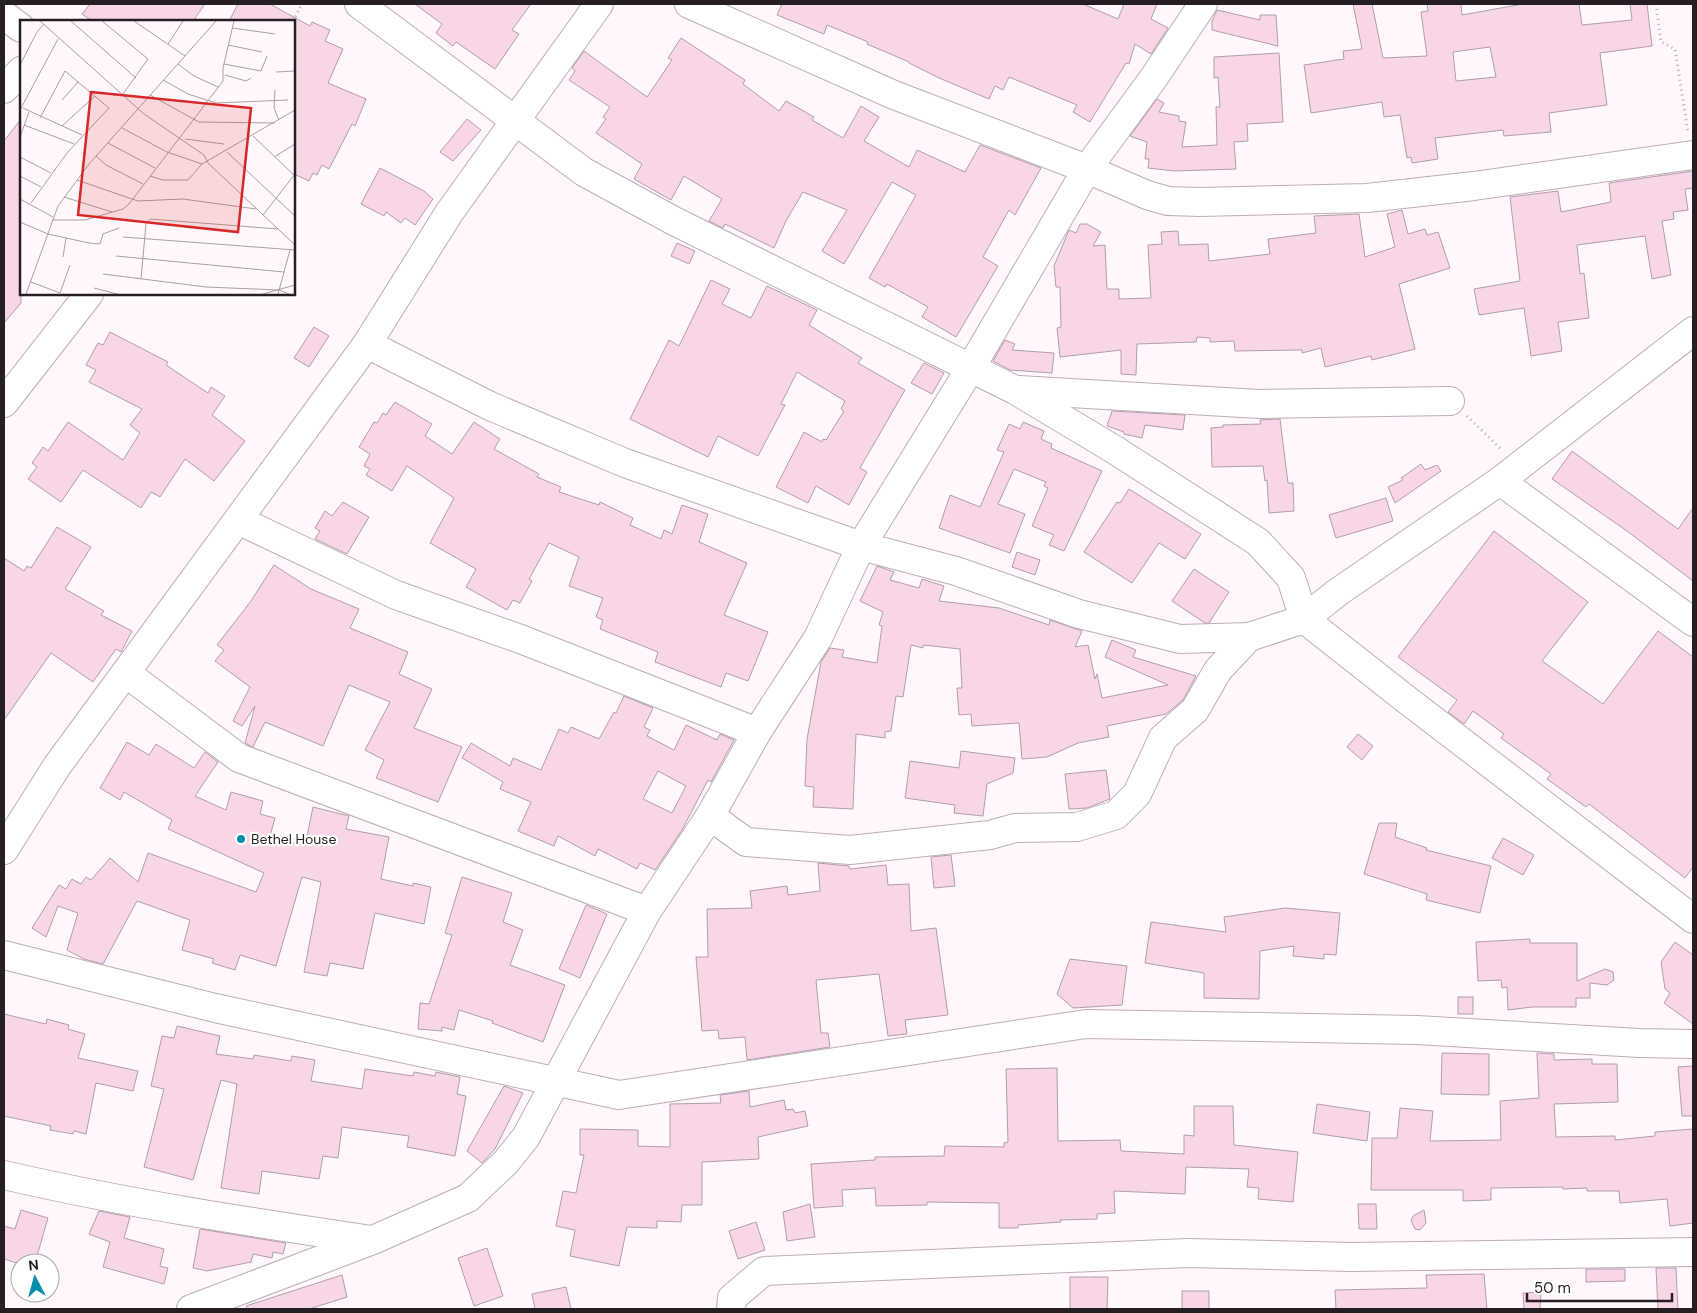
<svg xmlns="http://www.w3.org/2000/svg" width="1697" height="1313" font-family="'DM Sans',sans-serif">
<rect width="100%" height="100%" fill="#fff7fb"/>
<g fill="#f8d6e7" stroke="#b19ea8" fill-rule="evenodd">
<path d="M90,4h115l-12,17h-101l-10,-7z"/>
<path d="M238,4h32l40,22 2,-4 18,8 -5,11 18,8 -15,34 38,16 -11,27 -3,-2 -23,45 -7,-4 -5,10 -4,-2 -4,8 -15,-7v-153h-65z"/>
<path d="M415,4h116l-19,26 7,4 -24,35 -39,-27 -3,4 -17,-13 6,-9z"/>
<path d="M782,4h301l35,15 6,-15h33l-6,15 17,9 -17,26 -16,-10 -6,20 -3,-1 -36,59 -17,-10 4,-7 -68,-28 -6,13 -8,-4 -6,13 -50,-21 -30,-15v-1l-42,-18 1,-2 -41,-17 -3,9 -47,-19z"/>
<path d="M1353,4h19l11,54 44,-2 -6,-44 7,-1 -1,-7h34l1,11 61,-11h56l3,21 50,-5 -2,-16h17l5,42 -52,7 7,52 -58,8 2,19 -47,4 -1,-6 -68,8 3,21 -26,4 -1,-6 -4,1 -7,-43 -16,2 -2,-15 -71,11 -7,-48 40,-6 -1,-8 19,-2zM1490,47l6,30 -40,4 -3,-29z"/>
<path d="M1217,10l43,10v-5h16l2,31 -66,-16v-9z"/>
<path d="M681,38l64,42 -2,4 36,27 7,-10 28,16 -2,3 31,18 18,-32 18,11 -15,24 45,26 8,-17 48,22 15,-27 61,23 -26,47 -6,-5 -26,47 15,9 -42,71 -34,-20 6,-10 -41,-23 -2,3 -16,-9 47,-83 -24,-13 -48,82 -22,-13 25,-41 -44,-18 -17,29 -12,27 -49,-24 -2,4 -14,-7 13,-22 -38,-23 -13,24 -37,-21 8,-15 -46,-31 10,-14 -3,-2 7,-10 -41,-27 6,-9 -3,-3 12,-17 63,46 25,-37 -4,-2z"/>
<path d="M1279,53l4,69 -36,2 1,17 -14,1 2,27 -62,2 -26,-3 1,-9h-4l2,-17 -17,-6 27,-37 7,4 -5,9 20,4v5l7,1 -4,25 35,-2 -1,-38h4l-2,-30 -4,1v-21z"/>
<path d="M21,119v184l-17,20v-182z"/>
<path d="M467,119l14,11 -28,31 -13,-9z"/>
<path d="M380,168l44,23 9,8 -18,26 -10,-7 -4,5 -15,-11 -2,4 -23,-12z"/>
<path d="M1693,171v17l-8,1 3,21 -15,2 1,7 -12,2 9,54 -19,4 -7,-43 -68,9 3,29 4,-1 5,45 -31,4 4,29 -31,5 -7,-48 -45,7 -5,-26 46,-8 -10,-84 48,-6 3,21 50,-10 -2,-19z"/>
<path d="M1402,210l6,24 17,-5 2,6 11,-3 12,36 -51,16 16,65 -43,11 -1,-4 -46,11 -4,-19 -19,5v-3l-67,1 -1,-10 -24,1v-4l-13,-1 -1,5 -59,2 -1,31 -15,-1v-24l-61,7 -3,-29 4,-1 -1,-40h-4l-2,-21 15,-36 7,3 4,-9h7l14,8 -8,14 12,-1 2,44h12v10l32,-1 -3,-53 14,-1 -1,-12 17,-1 1,14 29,-1 1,17 61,-7 -2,-15 48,-6 -2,-17 45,-2 6,43 30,-10 -8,-33z"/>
<path d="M677,243l18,8 -6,13 -18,-8z"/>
<path d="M711,280l19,9 -8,15 29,14 16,-32 50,24 -8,15 53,33 -4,5 47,27 -45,78 7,4 -18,33 -33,-19 -8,17 -32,-16 28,-55 18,10 1,-3 3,1 18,-29 -3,-2 4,-8 -48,-29 -16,32 4,1 -27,51 -40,-20 -10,21 -78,-38 39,-79 10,6z"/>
<path d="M314,327l15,9 -20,31 -15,-9z"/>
<path d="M110,332l58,30 -2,3 42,28 3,-6 14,9 -13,19 33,26 -31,40 -29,-22 -25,38 -9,-5 -10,16 -58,-38 -22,32 -33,-23 9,-12 -5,-4 11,-16 5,4 20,-29 55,38 17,-27 -10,-8 12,-16 -53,-27 7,-12 -10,-5 12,-22 5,2z"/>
<path d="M1005,340l10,4 -3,6 42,3 -2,20 -42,-3 -17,-9z"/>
<path d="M924,363l20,10 -12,21 -21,-11z"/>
<path d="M395,402l37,22 -7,12 27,18 22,-32 26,17 -6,10 45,25 -2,3 24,10 -2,5 40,13 1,-3 33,16 -3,7 31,14 3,-9 8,4 10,-29 26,9 -9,28 48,21 -23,52 44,17 -20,49 -22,-8 -5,14 -66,-25 3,-10 -58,-23 3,-9 -7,-3 7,-19 -34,-12 10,-29 -30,-14 -20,36 3,2 -12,22 -7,-3 -6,10 -41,-23 10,-18 -46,-26 24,-45 -47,-32 -15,25 -26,-16 4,-6 -6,-3 6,-12 -11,-7 15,-25 3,1 6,-10 3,2z"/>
<path d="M1112,411l73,4 -2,15 -38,-5 -3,13 -18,-4v-2l-17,-6z"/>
<path d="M1280,419l8,64h5l1,28 -25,2 -2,-33 -2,1 -2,-15 -51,1 -1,-39 12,-1v-2l38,-1 -1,-4z"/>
<path d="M1023,422l21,9 -3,8 11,5 -1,4 51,23 -38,80 -15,-6 5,-10 -22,-9 16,-38 -4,-2 2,-4 -32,-13 -16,35 27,10 -15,39 -71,-25 11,-33 30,12 24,-55 -7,-2 12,-26 11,5z"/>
<path d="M1572,451l106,78 15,-21v73l-66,-50 -75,-52z"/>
<path d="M1421,464l4,6 12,-5 4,6 -46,32 -7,-16 15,-7 -2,-2z"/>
<path d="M1129,489l72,45 -16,25 -26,-16 -27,40 -48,-31 33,-50 3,1z"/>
<path d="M1386,498l7,23 -57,17 -7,-23z"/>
<path d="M343,502l26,15 -22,37 -32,-15 5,-8 -5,-3 10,-17 7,5z"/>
<path d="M57,527l34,20 -26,42 39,22 -3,4 31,16 -11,21 -5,-3 -23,33 -42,-29 -47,67v-162l20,13 3,-5 4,2z"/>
<path d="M1494,531l94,71 -46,59 61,43 55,-73 35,26v210l-8,11 -96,-74 -3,3 -39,-28 4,-5 -50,-36 3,-4 -31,-23 -9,13 -16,-12 9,-12 -59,-43z"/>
<path d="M1017,552l23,8 -5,15 -23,-8z"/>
<path d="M274,565l37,24 48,20 -9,19 58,24 -9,22 33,15 -18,39 48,19 -24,55 -62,-24 8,-18 -19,-10 25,-48 -41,-17 -26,61 -58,-24 -12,25 -8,-4 10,-37 -13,20 -9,-5 17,-34 -35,-26 9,-11 -7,-5 34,-44z"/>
<path d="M877,566l17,6 -4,8 29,8 3,-9 22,7 -5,15 60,7 50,17 1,-5 32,11 -7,16 13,-2 7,34 2,-5 5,24 66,-13 -63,-28 7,-17 24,10 -3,7 63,19 -13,24 -17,14 -59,12 2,11 -31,6 -31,14 -25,2 -3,-36 -47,3 -1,-12 -12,1 -2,-27h5l-2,-39 -37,-4v3l-12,-3 -8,52 -7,-1 -5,35 -6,1v6l-29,-4 -3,75 -40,-2 1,-20 -9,-1 2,-47 14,-77 9,-14 14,2 -2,7 35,6 5,-37 -3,-1 4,-13 -23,-11z"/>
<path d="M1194,569l35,23 -20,31h-4l-33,-22z"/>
<path d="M624,696l29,12 -9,19 6,3 -3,6 27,14 12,-25 31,15 3,-6 14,6 -23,42 -3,-2 -26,50 -27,40 -15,-7 -3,6 -39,-20 -3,7 -37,-20 -4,10 -36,-15 13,-29 -31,-13 3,-7 -41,-24 9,-15 39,23 3,-8 28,12 18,-41 9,4 3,-6 28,12 15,-27 2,1zM658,771l28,15 -14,27 -29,-14z"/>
<path d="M1358,734l15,12 -11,14 -15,-13z"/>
<path d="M127,742l22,13 7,-11 38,24 11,-16 13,10 -23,34 31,14 5,-18 32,9 -3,13 15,4 -5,18 35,10 8,-39 36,9 -3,13 43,8 -8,42 32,7v-3l18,4 -7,37 -49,-11 -12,56 -33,-6 -3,13 -23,-4 17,-90 -19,-5 -26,89 -36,-11 -5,15 -23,-7 2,-4 -32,-9 8,-30 -53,-19 -34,63 -19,-5 -17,-9 11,-37 -20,-7 -12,31 -14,-9 27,-43 7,4 6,-10 9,5 5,-7 5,3 19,-22 28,24 10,-29 108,39 8,-19 -96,-44 4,-9 -48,-28 -4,8 -20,-12z"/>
<path d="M961,751l54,7 -2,15 -26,11 -4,32 -29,-3 1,-8 -50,-7 5,-37 49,7z"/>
<path d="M1106,770l4,29 -23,9 -18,1 -4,-35z"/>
<path d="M1379,823h18l-2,14 32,11 -1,2 65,16 -11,47 -54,-13 1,-6 -63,-20z"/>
<path d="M1503,838l31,17 -11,20 -31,-17z"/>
<path d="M951,855l4,31 -21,2 -3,-31z"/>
<path d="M818,863l31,3 1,3 36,-4 2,20 21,-1 2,47 25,-3 12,87 -43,5 2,14 -19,2 -9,-62 -63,6 5,53h7l2,14 -83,13 -2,-23 -26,2 -1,-9 -16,1 -6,-74h12l-1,-48 45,-1 -2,-17 37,-5 1,9 32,-4z"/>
<path d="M462,877l50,16 -9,29 20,8 -13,35 55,20 -22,57 -51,-19 1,-2 -34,-11 -5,20 -12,-3v4l-24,-2 2,-26 9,1 23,-69 -7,-2z"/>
<path d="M586,905l21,9 -27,64 -21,-9z"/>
<path d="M1285,908l55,5 -4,42 -12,-1v5l-31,-3 1,-10 -34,5 -1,48 -55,-1v-25l-59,-10 6,-41 75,10 -2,-15z"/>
<path d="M1530,939v4h47v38l28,-12 8,3 1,8 -7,5 -17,-2v15h-14v9h-44l-24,3 -1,-23 -5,1 -1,-8 -23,1 -2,-39z"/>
<path d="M1675,942l18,13v69l-29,-21 6,-10 -5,-4 -4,-27z"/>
<path d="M1070,959l57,7 -5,39 -49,3 -16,-14z"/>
<rect x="1458" y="997" width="15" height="17"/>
<path d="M4,1014l42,10 1,-5 22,6 -1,4 17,5 -7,24 60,13 -5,20 -37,-8 -10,51 -12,-3 -1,3 -23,-4 1,-4 -47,-10z"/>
<path d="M177,1026l43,10 -4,18 37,5 1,-4 37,6 1,-5 23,4 -4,21 51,8 3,-20 48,7 1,-4 21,4 1,-4 24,5 -3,17 9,2 -11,60 -48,-9 2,-11 -67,-9 -4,31 -15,-2 -4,23 -57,-8 -3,23 -38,-6 16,-104 -16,-4 -28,100 -49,-13 20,-78 -13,-3 11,-50 12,2z"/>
<path d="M1442,1053l47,1v41l-48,-1z"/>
<path d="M1537,1053l17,1v6l38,-1v5h25l1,38 -64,2 2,33 59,-1v4l40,-4v-4l38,-3v94l-23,3 -3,-27 -47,4 -1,-12h-32v-3l-24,1v-2l-72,1v12l-28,1v-11h-92l1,-52h25l3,-30 33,3 -3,30 71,-1 -1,-39 39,-3z"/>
<path d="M1693,1066v50h-11l-4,-49z"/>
<path d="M1057,1068l1,73 62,-1 1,11 63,3v-19l10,1v-30h39l1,39 64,7 -5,50 -35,-3 1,-11 -12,-1 2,-18 -63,-2 -1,27 -71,-3 1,22 -18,1v5l-37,1 1,2 -43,3v3h-19v-25l-72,-1v3l-51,1 -1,-18 -33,2 1,16 -29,2 -3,-44 64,-4v-3l69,-1 1,-10 59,1v-4l4,-1 -2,-73z"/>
<path d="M504,1086l19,7 -28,56 -13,14 -15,-12z"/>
<path d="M749,1091l1,16 34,-7 2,10 7,-1 2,4 10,-2 3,15 -50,11 1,22 -57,3v43h-20l-1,17 -24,-1v7l-30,-1 -8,39 -49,-10 5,-26 -19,-4 7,-35 13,2 8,-38h-4v-26l58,1v16l32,1v-43l51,-1 -1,-8z"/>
<path d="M1317,1104l53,8 -3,29 -54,-8z"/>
<path d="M810,1204l5,33 -28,4 -4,-29z"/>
<path d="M1358,1204h18l1,25h-18z"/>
<path d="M21,1210l27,8 -13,45h-19l-12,-4v-33l11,3z"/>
<path d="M1424,1210l2,13 -6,7 -5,-1 -4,-8 2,-5z"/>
<path d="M99,1211l31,6 -6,21 40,11 -4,17 8,2 -4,16 -61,-17 7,-25 -21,-8z"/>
<path d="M756,1222l9,28 -27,9 -9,-28z"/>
<path d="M200,1229l86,14 -3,11 -10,-2 -1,6 -19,-4 -2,8 -44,9 -14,-3z"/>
<path d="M487,1248l16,48 -29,10 -16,-48z"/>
<path d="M1656,1268h20l2,41h-20z"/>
<path d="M1586,1269h39v12l-39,1z"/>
<path d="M1484,1274l3,35h-151l-1,-19 92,-2 -1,-13z"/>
<path d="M342,1275l5,22 -38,12h-62l-1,-3z"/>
<path d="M1070,1277h38l-1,32h-37z"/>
<path d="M566,1287l5,22h-36l-3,-15z"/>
<rect x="1182" y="1291" width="27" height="18"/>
<path d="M1541,1292l-1,17h-16l-1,-16z"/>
</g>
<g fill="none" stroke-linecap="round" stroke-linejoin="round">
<defs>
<g id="minor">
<path d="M359,4l225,168 90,49 341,169 100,60 143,92 33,36 13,41 103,81 286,219"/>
<path d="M689,4l205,91 193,74 60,26 21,6 32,1 167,-4 107,-12 219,-31"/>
<path d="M4,15l17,13"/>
<path d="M4,89l17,-18"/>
<path d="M367,344l123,62 135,57 236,83 95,25 123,43 101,25 69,-2 55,-18 34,-27 162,-111 193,-150"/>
<path d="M1019,390l240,14 191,-3"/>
<path d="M4,403l85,-109"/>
<path d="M1500,481l193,141"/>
<path d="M238,520l158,75 127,45 234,92"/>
<path d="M126,673l113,85 408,153"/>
<path d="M710,816l36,26 104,8 140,-15 25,-7 62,-1 39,-12 21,-21 26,-56 32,-28 23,-40 31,-33"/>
<path d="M4,850l53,-84 310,-422 82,-131 150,-209"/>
<path d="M4,955l211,53 404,87 467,-71 331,6 222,13 54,1"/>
<path d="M4,1175c120,28 245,47 367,65"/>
<path d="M191,1309l182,-69 95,-42 38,-36 20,-25 121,-226 63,-95 47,-84 61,-94 43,-92 109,-177 117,-200 68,-93 48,-72"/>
<path d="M731,1309l1,-11 32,-27 424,-18 163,4 342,-5"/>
</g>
</defs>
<use href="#minor" stroke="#bfadb6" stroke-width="30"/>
<g stroke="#b5adb1" stroke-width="3" stroke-dasharray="1 4" stroke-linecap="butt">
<path d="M1656,4l5,38 14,7 13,83"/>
<path d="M293,21l9,-17"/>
<path d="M1467,416l35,34"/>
</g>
<use href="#minor" stroke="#fff" stroke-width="28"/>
</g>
<circle fill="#058eac" stroke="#fff" stroke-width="2" cx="241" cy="839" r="5"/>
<g text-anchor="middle" stroke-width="4.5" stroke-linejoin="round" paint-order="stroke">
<g font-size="14" fill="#251e22" stroke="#fff" text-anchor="start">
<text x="251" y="844">Bethel House</text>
</g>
</g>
<g transform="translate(20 20)">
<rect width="275" height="275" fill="#fff7fb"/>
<path fill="none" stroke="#a8a0a4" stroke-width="1" d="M20,1l104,93 60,41 4,8 87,82M51,1l65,57M82,1l46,38 -25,35M114,1l51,35M212,8l43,6M148,24l15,-23M208,25l34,7M158,44l16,12 24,11M204,44l37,7 6,-15M0,45l17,-33 7,-8M256,52l19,-1M205,55l21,6 5,-3M143,60l25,14 28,9 72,-3M255,70l-1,18 5,12M130,75l49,27 76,1M42,80l16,-18M3,88l59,27M0,90l38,-71M4,105l50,19M42,106l33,-30M102,108l45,24 35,12 93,-54M233,116l42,40M0,117l9,-25M165,119l39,5M88,123l47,25M207,132l68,64M76,136l10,9 37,19M0,137l31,16M254,137l21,-13M0,156l21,11M130,156l13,4h25l14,-16M57,160l61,21 45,-2 73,10M44,177l48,15M0,179l33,18M11,183l36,-50 42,-45 -44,-37 -25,47M243,195l32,-41M32,200h33l38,-11 6,-5 94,-123v-13l11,-47M0,202l28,12 41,9 11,1 3,-10 16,-6M103,217l172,13M96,236l168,16 6,-22M43,237l3,-19M83,254l103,13 73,3 10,4M121,259l5,-55 4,-5 128,10M11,262l29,11 10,-28M74,268l23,6M6,274l32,-88 31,-42 127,-143M243,274l32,-9M258,274l6,-22"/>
<path fill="#d62828" fill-opacity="0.15" stroke="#d62828" stroke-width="2.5" d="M71,72l160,16 -13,124 -160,-17z"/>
<rect width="275" height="275" fill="none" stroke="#251e22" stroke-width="2.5"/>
</g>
<rect width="1697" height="1313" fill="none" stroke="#251e22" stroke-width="10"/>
<g transform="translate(35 1278) rotate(354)"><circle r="24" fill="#ffffff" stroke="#a8a5a7"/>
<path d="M0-4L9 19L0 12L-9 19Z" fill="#058eac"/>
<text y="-8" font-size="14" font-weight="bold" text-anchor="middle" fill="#251e22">N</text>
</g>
<path d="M1527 1293v8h145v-8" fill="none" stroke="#251e22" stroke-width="2.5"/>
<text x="1534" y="1293" font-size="15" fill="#251e22" stroke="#ffffff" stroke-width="4" paint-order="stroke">50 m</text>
</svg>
